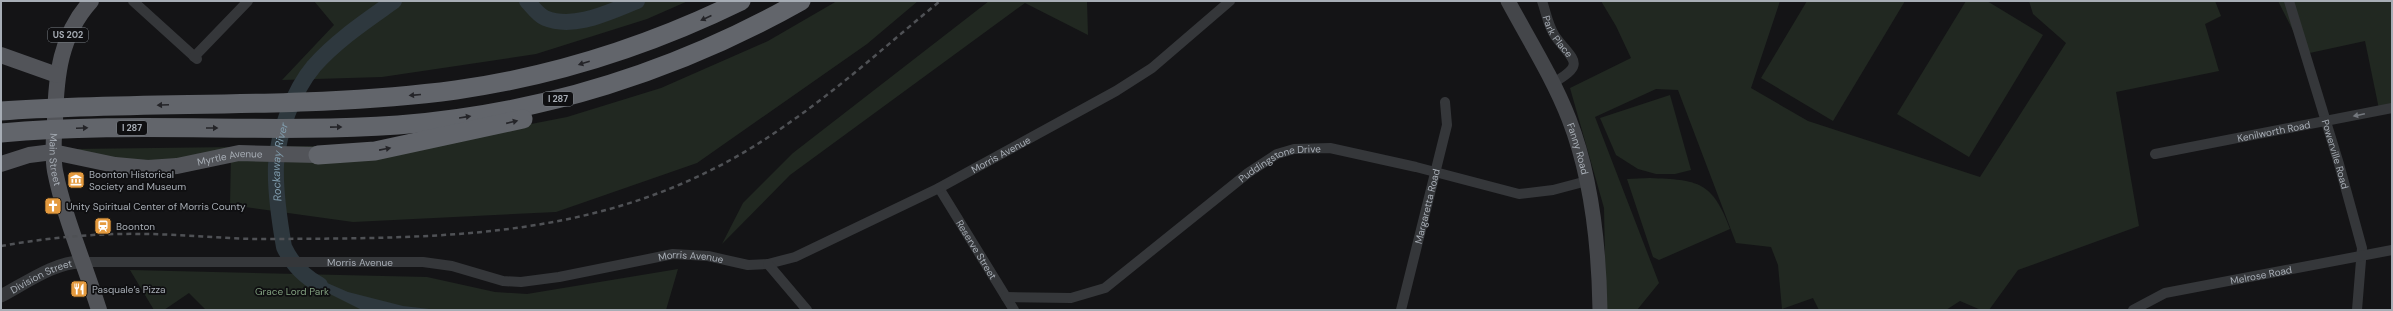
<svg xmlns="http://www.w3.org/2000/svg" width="2393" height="311" font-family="'DM Sans',sans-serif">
<rect width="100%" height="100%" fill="#141416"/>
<g fill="#212821">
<path d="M314,1h374l-41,18 -111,35 -154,23 -100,3 52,-55z"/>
<path d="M837,1h81l-51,43 -170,119 -141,49 -203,10 -123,-17 1,-51 -87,13 -71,-18 315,-4 72,-7 107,-21 94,-29 107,-47z"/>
<path d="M989,1h98l1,34 -63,-32 -235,172 -68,69 21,-41 50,-50z"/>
<path d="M1601,1h179l-29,87 57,33 172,56 86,-134 -33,-29 -4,-13h186l6,15 -16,8 14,47 -103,21 23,134 -121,44 -29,40h-8l-21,-9 -14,9h-127l-6,-12 -31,11 -4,-44 -7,-18 -35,-4 -58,-153 -22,-1 -61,28 64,166 -22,27h-31l-2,-102 -34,-120 61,-30 -15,-32z"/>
<path d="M1807,1h98l-72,120 -72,-43z"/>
<path d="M1966,1h21l56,34 -74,122 -72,-43z"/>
<path d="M2278,1h114v105l-13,3 -14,-68 -60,13z"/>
<path d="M1670,95l21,75 -16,4h-19l-18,-5 -22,-14 -16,-37z"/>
<path d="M1650,178c48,2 62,3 80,51l-71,31 -6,-3 -26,-78z"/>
<path d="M678,269l-12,41h-460l-17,-17 -25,17h-10l-24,-40 297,7 68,15 32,2z"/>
</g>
<path fill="#2e383e" d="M294,273h20l11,9 23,10 55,14 35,4h-76l-46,-23z"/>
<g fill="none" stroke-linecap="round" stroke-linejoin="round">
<g stroke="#2e383e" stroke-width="16">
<path d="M527,1c5,5 11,14 18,17 29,12 64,-6 92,-17"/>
<path id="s1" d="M320,285c-17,-9 -28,-21 -36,-38 -4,-23 -9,-59 -8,-82 2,-32 17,-74 38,-99 23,-26 52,-45 80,-65"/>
</g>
<g stroke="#35373a" stroke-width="10">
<path d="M133,1l64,58"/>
<path id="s2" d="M1542,1c4,11 6,25 13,35 18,25 32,27 -2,47"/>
<path id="s3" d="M2289,1l50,163 23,84 -5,62"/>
<path d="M194,57l54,-56"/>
<path id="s4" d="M2155,154l237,-46"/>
<path id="s5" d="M939,188l75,122"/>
<path id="s6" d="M83,262h340l29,4 51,15 18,1 38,-5 114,-23 35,2 40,9 20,-1 27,-7 144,-69 177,-97 36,-23 78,-67"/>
<path d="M768,264l39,46"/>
<path id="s7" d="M1006,297l65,1 34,-10 143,-115 29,-19 17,-5 36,-1 86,19 103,27 34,-4 34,-9"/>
<path id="s8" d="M1401,310l46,-185 -2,-23"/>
<path id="s9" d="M2133,310l32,-17 227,-43"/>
</g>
<path stroke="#35373a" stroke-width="13" id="s10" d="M1,296c23,-12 57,-36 82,-34"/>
<path stroke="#44464a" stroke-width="15" id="s11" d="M1508,1c21,39 45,77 61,118 23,59 30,129 31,191"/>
<g stroke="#525459" stroke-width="16">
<path id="s12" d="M91,1c-31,34 -35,75 -36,119 -1,17 -3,34 0,51 9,46 30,94 44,139"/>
<path d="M1,55l56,20"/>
<path id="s13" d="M1,164l28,-9 24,-3 62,13 33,3 29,-2 62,-13 79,2"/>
</g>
<g stroke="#62656b" stroke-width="19">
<path d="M1,111c151,-11 305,-1 455,-21 99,-14 195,-45 285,-89"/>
<path d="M1,133c132,-12 265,1 397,-8 142,-11 279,-54 403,-124"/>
<path d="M318,155l57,-4 148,-32"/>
</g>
<path stroke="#4f5155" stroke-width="2.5" stroke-dasharray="5 4" stroke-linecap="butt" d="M1,246c46,-8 94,-13 141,-12 40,0 81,5 121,5 191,-1 360,2 523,-114 54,-37 103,-82 154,-124"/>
</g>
<defs><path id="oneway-solid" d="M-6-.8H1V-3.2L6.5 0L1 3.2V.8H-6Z"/></defs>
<g fill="#242428">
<use href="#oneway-solid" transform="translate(706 18) rotate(155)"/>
<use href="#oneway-solid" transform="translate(584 63) rotate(163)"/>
<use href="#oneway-solid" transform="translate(415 95) rotate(175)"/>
<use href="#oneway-solid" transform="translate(163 105) rotate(178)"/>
<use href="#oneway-solid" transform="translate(465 117) rotate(-9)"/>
<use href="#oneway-solid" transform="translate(512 122) rotate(-13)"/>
<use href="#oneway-solid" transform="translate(336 127) rotate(-1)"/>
<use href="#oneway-solid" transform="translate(82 128) rotate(-2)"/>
<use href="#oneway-solid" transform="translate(212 128)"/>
<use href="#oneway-solid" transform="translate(385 149) rotate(-11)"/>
</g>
<use fill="#74787e" href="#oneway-solid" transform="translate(2359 115) rotate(168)"/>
<defs>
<symbol id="museum-square" viewBox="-11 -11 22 22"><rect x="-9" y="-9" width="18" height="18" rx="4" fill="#e49a3e" stroke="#0f0f11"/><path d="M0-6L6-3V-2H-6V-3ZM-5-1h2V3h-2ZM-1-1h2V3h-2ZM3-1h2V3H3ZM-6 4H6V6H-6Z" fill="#fff"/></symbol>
<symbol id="church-square" viewBox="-11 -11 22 22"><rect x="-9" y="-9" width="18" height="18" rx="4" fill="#e49a3e" stroke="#0f0f11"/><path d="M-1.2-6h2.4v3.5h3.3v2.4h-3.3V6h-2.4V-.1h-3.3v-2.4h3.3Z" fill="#fff"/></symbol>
<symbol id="station-square" viewBox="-11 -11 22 22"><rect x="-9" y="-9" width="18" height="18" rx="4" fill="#e49a3e" stroke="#0f0f11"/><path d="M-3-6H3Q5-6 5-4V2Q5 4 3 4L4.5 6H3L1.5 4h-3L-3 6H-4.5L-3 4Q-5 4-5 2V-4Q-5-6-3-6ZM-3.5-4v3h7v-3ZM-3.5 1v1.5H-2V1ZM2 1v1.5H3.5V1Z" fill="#fff"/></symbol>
<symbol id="restaurant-square" viewBox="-11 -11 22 22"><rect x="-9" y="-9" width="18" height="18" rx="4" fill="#e49a3e" stroke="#0f0f11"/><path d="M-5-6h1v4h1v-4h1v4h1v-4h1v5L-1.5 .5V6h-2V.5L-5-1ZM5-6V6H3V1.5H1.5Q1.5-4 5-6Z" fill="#fff"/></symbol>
</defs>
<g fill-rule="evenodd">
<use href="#museum-square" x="66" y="170" width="20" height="20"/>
<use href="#church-square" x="43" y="196" width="20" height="20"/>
<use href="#station-square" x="93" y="216" width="20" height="20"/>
<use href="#restaurant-square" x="69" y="279" width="20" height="20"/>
</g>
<g text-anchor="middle" stroke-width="3.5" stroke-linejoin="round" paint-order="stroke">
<g fill="#0f0f11" stroke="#797e84" stroke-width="1">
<rect x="48" y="28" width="40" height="14" rx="3"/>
<rect x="543" y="92" width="30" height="14" rx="3"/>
<rect x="117" y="121" width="30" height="14" rx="3"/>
</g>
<g font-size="9" font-weight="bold" fill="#a7adb5">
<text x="68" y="38">US 202</text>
<text x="558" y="102">I 287</text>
<text x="132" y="131">I 287</text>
</g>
<g font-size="10" fill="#a7adb5" stroke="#0f0f11">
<text dy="4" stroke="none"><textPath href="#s2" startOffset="39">Park Place</textPath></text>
<text dy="4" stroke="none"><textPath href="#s4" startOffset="121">Kenilworth Road</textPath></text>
<text dy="4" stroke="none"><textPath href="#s11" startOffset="164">Fanny Road</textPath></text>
<text dy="4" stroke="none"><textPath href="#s3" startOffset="160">Powerville Road</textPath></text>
<text dy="4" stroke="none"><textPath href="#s6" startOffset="949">Morris Avenue</textPath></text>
<text dy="4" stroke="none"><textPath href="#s13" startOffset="233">Myrtle Avenue</textPath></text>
<text dy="4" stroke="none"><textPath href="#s12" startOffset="167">Main Street</textPath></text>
<text dy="4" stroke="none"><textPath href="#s7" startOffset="318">Puddingstone Drive</textPath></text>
<text dy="4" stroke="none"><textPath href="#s8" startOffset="107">Margaretta Road</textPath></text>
<text dy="4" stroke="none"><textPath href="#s5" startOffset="72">Reserve Street</textPath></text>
<text dy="4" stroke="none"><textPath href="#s6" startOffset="613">Morris Avenue</textPath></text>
<text dy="4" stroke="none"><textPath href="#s6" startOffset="277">Morris Avenue</textPath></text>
<text dy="4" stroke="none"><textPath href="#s9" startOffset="134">Melrose Road</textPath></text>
<text dy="4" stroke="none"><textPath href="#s10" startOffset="45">Division Street</textPath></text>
</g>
<g font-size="10" fill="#a7adb5" stroke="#0f0f11" text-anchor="start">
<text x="89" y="178">Boonton Historical<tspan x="89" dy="12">Society and Museum</tspan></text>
<text x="66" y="210">Unity Spiritual Center of Morris County</text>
<text x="116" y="230">Boonton</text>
<text x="92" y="293">Pasquale’s Pizza</text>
</g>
<g font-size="10" fill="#819f7f" stroke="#0f0f11">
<text x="292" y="295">Grace Lord Park</text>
</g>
<g font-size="11" font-style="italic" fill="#809dae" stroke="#0f0f11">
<text dy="4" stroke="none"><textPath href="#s1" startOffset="139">Rockaway River</textPath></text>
</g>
</g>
<rect width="2393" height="311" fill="none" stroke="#a7adb5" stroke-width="4"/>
</svg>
